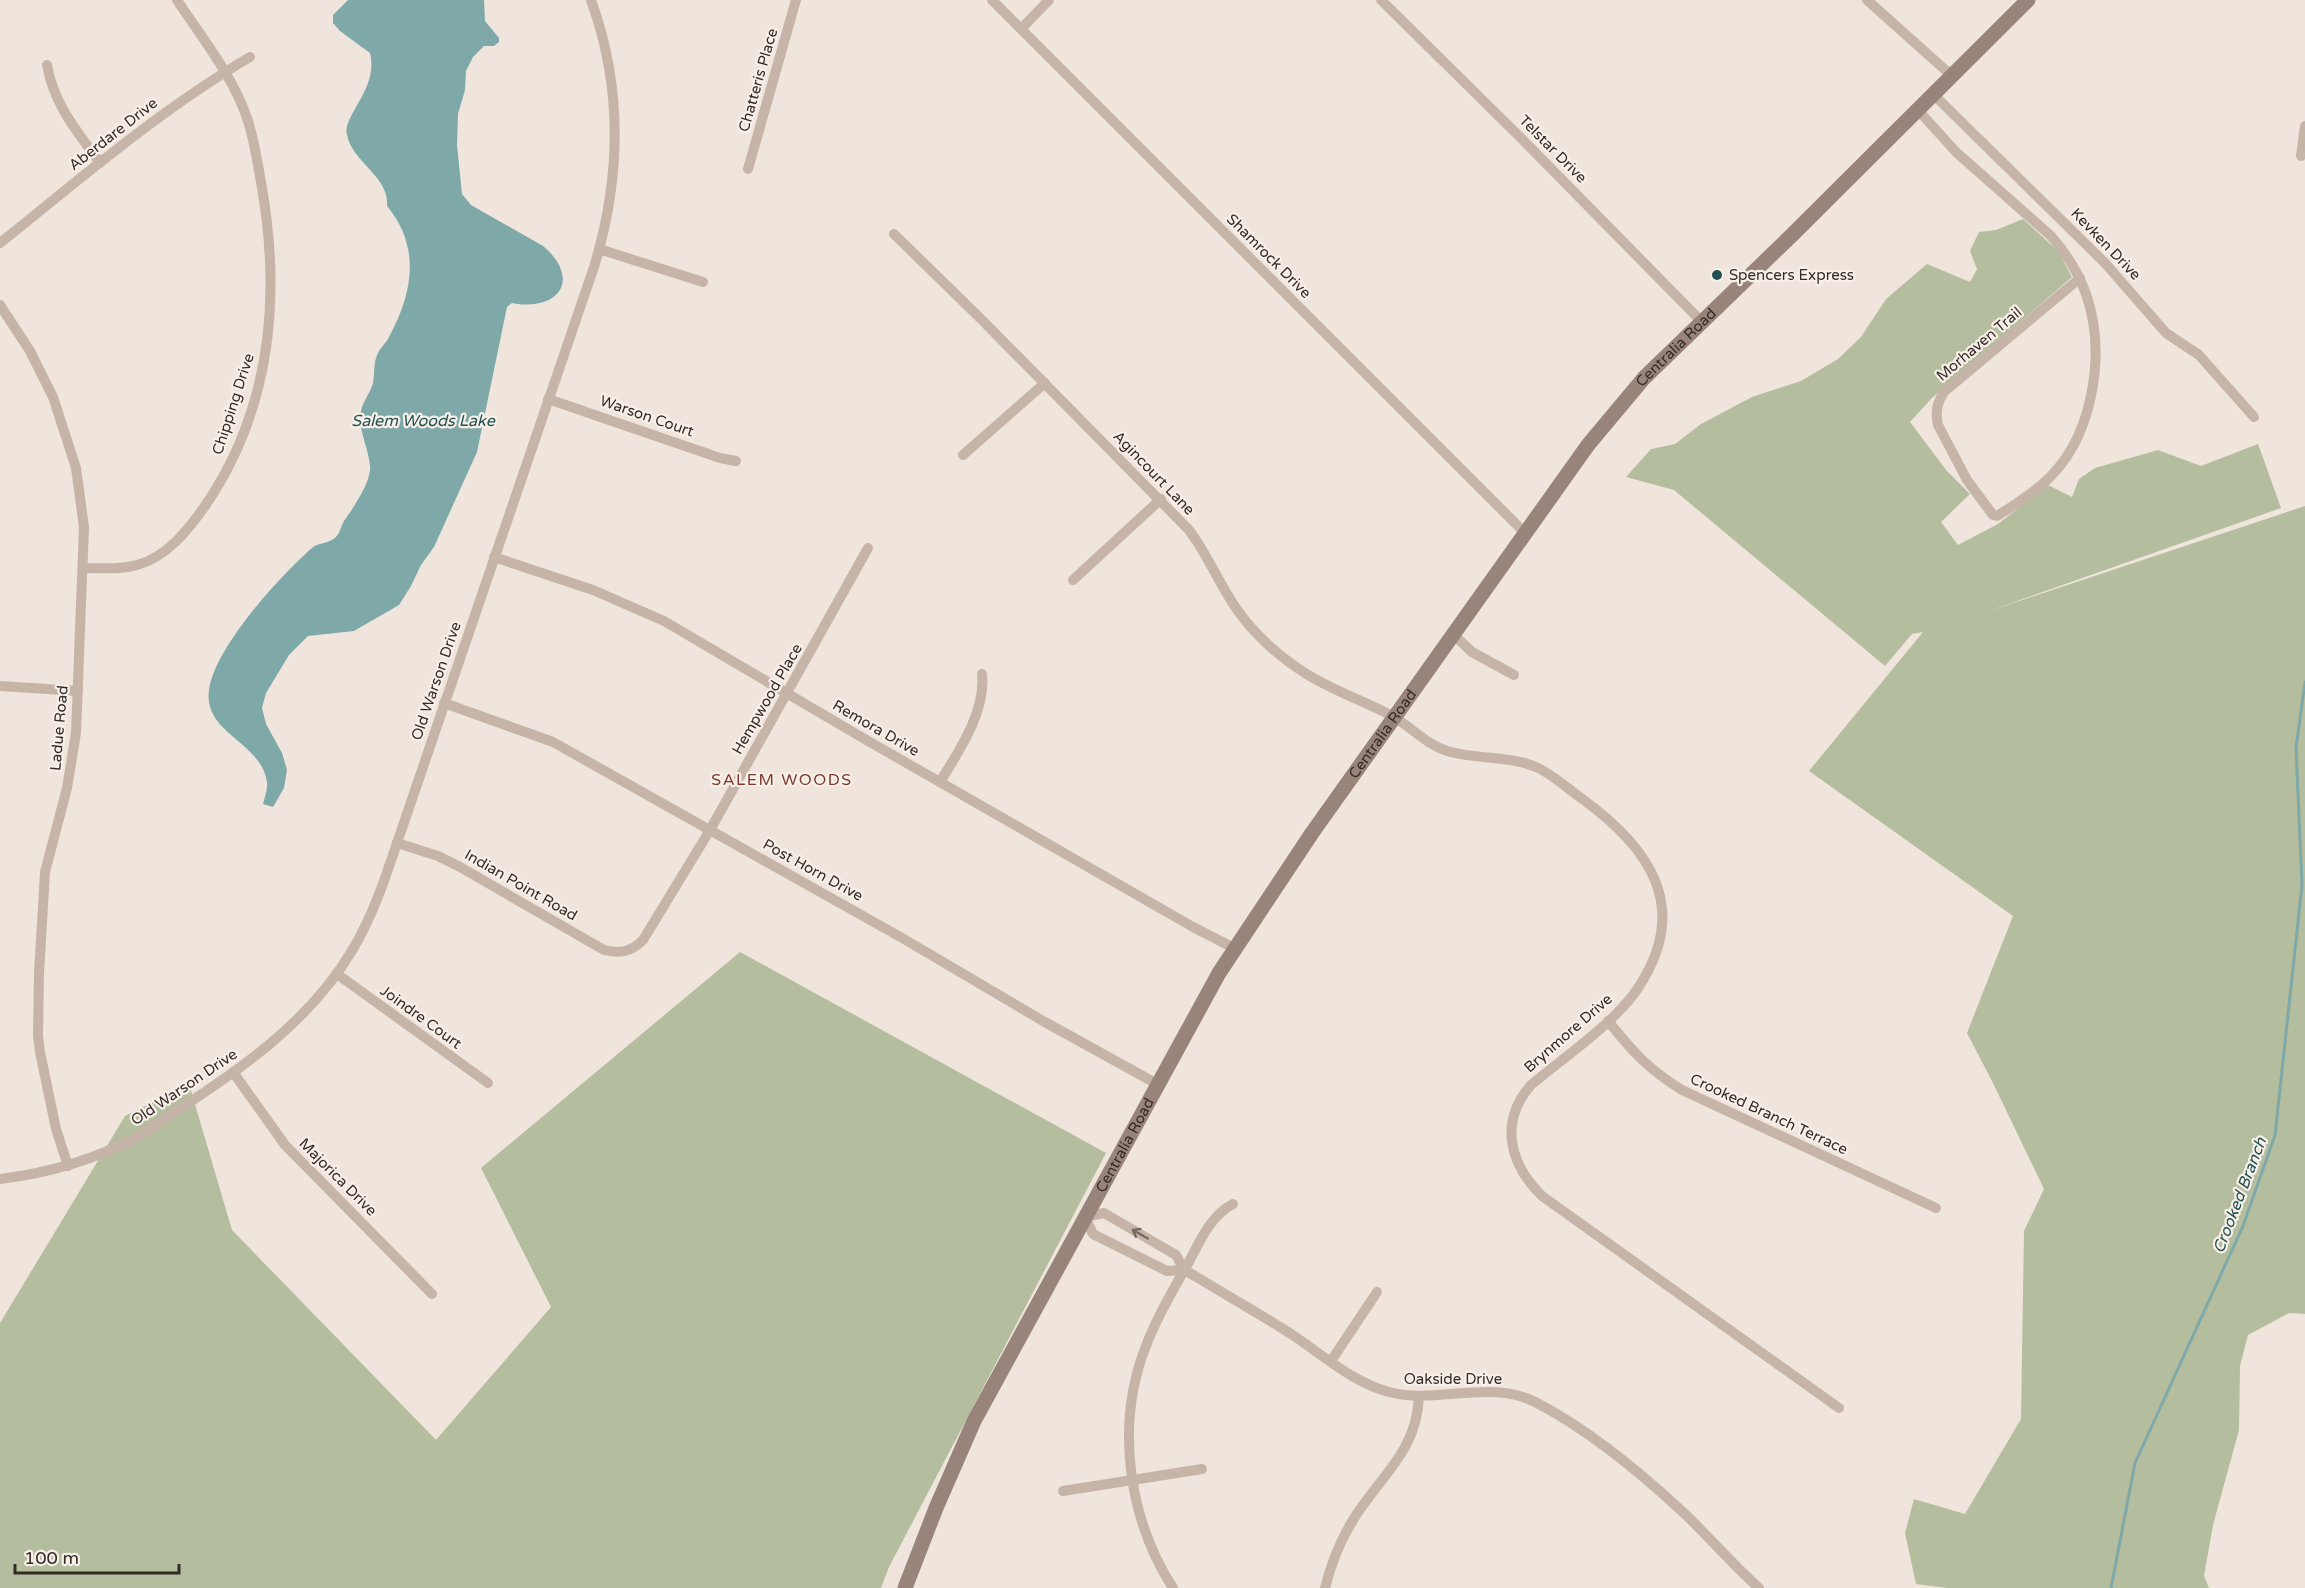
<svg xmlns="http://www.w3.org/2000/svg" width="2305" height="1588" font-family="'Varela Round',sans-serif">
<rect width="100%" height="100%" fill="#efe5dc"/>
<g fill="#b4bd9d">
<path d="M2023,219l35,32 14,26 -140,121 -22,24 36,48 24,24 -29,28 17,23 40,-21 50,-39 24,12 7,-18 16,-11 63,-18 43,16 57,-22 23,64 -295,104 319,-106v808l-16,-1 -41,22 -8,31 -1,64 -26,95 -9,51 5,12h-262l-31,-4 -11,-51 9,-34 51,15 56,-95 3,-188 20,-42 -51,-106 -26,-50 46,-117 -204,-145 114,-139 -11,2 -27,32 -211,-176 -48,-13 25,-28 24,-5 26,-20 51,-27 49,-16 37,-22 23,-22 25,-38 41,-35 43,18 7,-13 -7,-18 9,-19 17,-2z"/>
<path d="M740,952l366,201 -217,414 -8,21h-881v-265l125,-207 64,-32 43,146 204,210 115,-133 -70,-139z"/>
</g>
<path fill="#7ea9a8" d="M348,0h136l1,21 14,17v4l-5,4h-10l-11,11 -7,14 -1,19 -7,24 -1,31 5,49 9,11 72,41c39,33 16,66 -31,57l-5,4 -30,145 -43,95 -13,18 -10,21 -12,19 -45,26 -46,5 -19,19 -23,38 -4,15 4,16 16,29 5,17 -3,18 -11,19 -10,-3c2,-7 5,-16 4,-22 -6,-41 -64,-48 -58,-92 6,-43 71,-114 103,-142 7,-6 17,-4 24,-11 4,-4 5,-11 8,-16 9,-13 28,-40 26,-56 -2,-19 -14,-39 -8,-58 3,-8 9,-16 11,-24 2,-11 0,-22 6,-32 3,-5 8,-9 10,-14 24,-44 32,-90 -2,-131 3,-29 -35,-44 -40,-71 -5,-20 32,-46 23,-82l-30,-22 -7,-8v-8z"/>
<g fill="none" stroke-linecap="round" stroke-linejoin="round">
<path stroke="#7ea9a8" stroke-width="3" d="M2111,1588l24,-125 108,-237 32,-91 27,-250 -6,-137 9,-66"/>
<g stroke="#c6b4a9" stroke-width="10">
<path d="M992,0l533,533"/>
<path d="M1381,0l142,140 178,181"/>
<path d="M1867,0l84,75"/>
<path d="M1021,29l28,-29"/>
<path d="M47,65c7,40 30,66 53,98"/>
<path d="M1933,94l172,169 61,70 33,22 55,62"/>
<path d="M1917,109l39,43 95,84c15,17 27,36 35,58 20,57 8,137 -34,181 -15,16 -37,30 -55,41l-4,-1 -26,-35 -29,-55c-3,-13 -1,-22 6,-33l136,-114"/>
<path d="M2301,156l4,-30"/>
<path d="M748,169l48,-169"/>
<path d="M894,234l88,86 207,210c20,27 31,56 49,81 18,25 42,46 67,62 28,18 60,28 89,44 18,11 32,27 53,34 30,9 60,4 89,16 16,7 31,21 45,31 68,49 111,109 57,190 -22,34 -75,70 -107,97 -32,36 -22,79 11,111l297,212"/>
<path d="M0,243c81,-65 160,-133 250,-186"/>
<path d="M599,249l104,33"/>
<path d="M0,305l30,46 23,46 23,71 8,59 -8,206 -9,55 -22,84 -6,101 -1,63 2,16 16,77 12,37"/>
<path d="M548,399l172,59 16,3"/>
<path d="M963,455l82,-72"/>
<path d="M494,557l99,33 71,31 199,117 330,189 41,21"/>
<path d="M83,568c17,0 38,2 54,-3 30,-8 51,-35 68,-59 65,-95 76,-207 57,-318 -4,-22 -7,-45 -14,-67 -14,-44 -46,-83 -71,-121"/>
<path d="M1073,580l88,-81"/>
<path d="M1454,635l18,17 42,23"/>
<path d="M0,686l78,5"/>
<path d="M444,703l109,39 351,197 139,82 116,64"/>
<path d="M940,782c19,-31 46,-70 42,-108"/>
<path d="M397,843l41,13 22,11 144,83c16,4 27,2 39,-10l67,-110 158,-282"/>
<path d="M337,974l151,109"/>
<path d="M1608,1021c25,31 40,48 74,69l254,118"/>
<path d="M233,1072l52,73 147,149"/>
<path d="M0,1179c49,-6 94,-19 137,-42 81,-54 166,-103 216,-188 20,-34 32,-70 44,-106l197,-576c27,-89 29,-179 -3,-267"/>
<path d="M1184,1270l-8,-15 -72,-42 -19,4 8,17 74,37 17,-1 11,6c31,19 63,37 93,56 33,21 63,50 101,60 48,13 102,-14 148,11 54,28 104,70 148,111 25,24 48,51 74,74"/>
<path d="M1331,1361l46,-69"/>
<path d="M1063,1491l139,-22"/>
<path d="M1173,1588c-45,-70 -58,-164 -27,-242 10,-27 25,-53 39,-77 13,-23 24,-53 48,-65"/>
<path d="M1325,1588c6,-24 15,-47 28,-68 27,-44 64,-68 66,-124"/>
</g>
<path stroke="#99847b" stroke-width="15" id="s1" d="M905,1588l31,-80 38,-87 245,-448 93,-140 276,-388 56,-67 149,-144 235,-234"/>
</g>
<defs><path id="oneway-shaft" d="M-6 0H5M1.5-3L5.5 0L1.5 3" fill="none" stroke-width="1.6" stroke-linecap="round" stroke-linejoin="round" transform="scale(1.5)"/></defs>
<use stroke="#766962" href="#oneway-shaft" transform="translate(1140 1234) rotate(-150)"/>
<circle fill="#225151" stroke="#f7efe8" stroke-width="2" cx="1717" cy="275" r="6"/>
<g text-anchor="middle" stroke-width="4.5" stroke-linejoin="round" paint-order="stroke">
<g font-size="15" fill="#342b28" stroke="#f7efe8">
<text transform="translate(758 80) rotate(-74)" y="5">Chatteris Place</text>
<text transform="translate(113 134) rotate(-38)" y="5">Aberdare Drive</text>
<text transform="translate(1553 149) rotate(45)" y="5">Telstar Drive</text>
<text transform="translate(2106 244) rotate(46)" y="5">Kevken Drive</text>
<text transform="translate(1269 256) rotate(45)" y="5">Shamrock Drive</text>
<text transform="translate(1979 344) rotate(-40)" y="5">Morhaven Trail</text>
<text dy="5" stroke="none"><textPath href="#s1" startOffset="1467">Centralia Road</textPath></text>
<text transform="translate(233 404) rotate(-72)" y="5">Chipping Drive</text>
<text transform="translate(647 416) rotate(19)" y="5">Warson Court</text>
<text transform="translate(1154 473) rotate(46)" y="5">Agincourt Lane</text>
<text transform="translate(436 681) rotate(-71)" y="5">Old Warson Drive</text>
<text transform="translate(767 699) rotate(-60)" y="5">Hempwood Place</text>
<text transform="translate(59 728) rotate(-85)" y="5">Ladue Road</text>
<text transform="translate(876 728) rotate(30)" y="5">Remora Drive</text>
<text dy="5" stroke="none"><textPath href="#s1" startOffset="981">Centralia Road</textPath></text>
<text transform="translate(813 870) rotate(29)" y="5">Post Horn Drive</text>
<text transform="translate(521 885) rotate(30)" y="5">Indian Point Road</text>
<text transform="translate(421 1017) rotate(36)" y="5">Joindre Court</text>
<text transform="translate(1568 1033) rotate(-41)" y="5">Brynmore Drive</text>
<text transform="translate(184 1087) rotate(-34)" y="5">Old Warson Drive</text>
<text transform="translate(1769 1114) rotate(25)" y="5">Crooked Branch Terrace</text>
<text dy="5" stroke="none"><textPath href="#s1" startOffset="495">Centralia Road</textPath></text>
<text transform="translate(338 1177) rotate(45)" y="5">Majorica Drive</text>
<text x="1453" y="1384">Oakside Drive</text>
</g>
<g font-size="15" fill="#342b28" stroke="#f7efe8" text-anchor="start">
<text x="1729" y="280">Spencers Express</text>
</g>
<g font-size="16" font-style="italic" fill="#225151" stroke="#f7efe8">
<text x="423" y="426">Salem Woods Lake</text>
<text transform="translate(2239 1195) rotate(-69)" y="6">Crooked Branch</text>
</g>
<g font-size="16" letter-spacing="1.5" fill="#7b3729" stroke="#f7efe8">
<text x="782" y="785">SALEM WOODS</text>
</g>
</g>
<path d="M15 1564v9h164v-9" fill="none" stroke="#342b28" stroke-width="3"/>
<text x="24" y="1564" font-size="18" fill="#342b28" stroke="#f7efe8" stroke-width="4.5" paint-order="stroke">100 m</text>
</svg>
